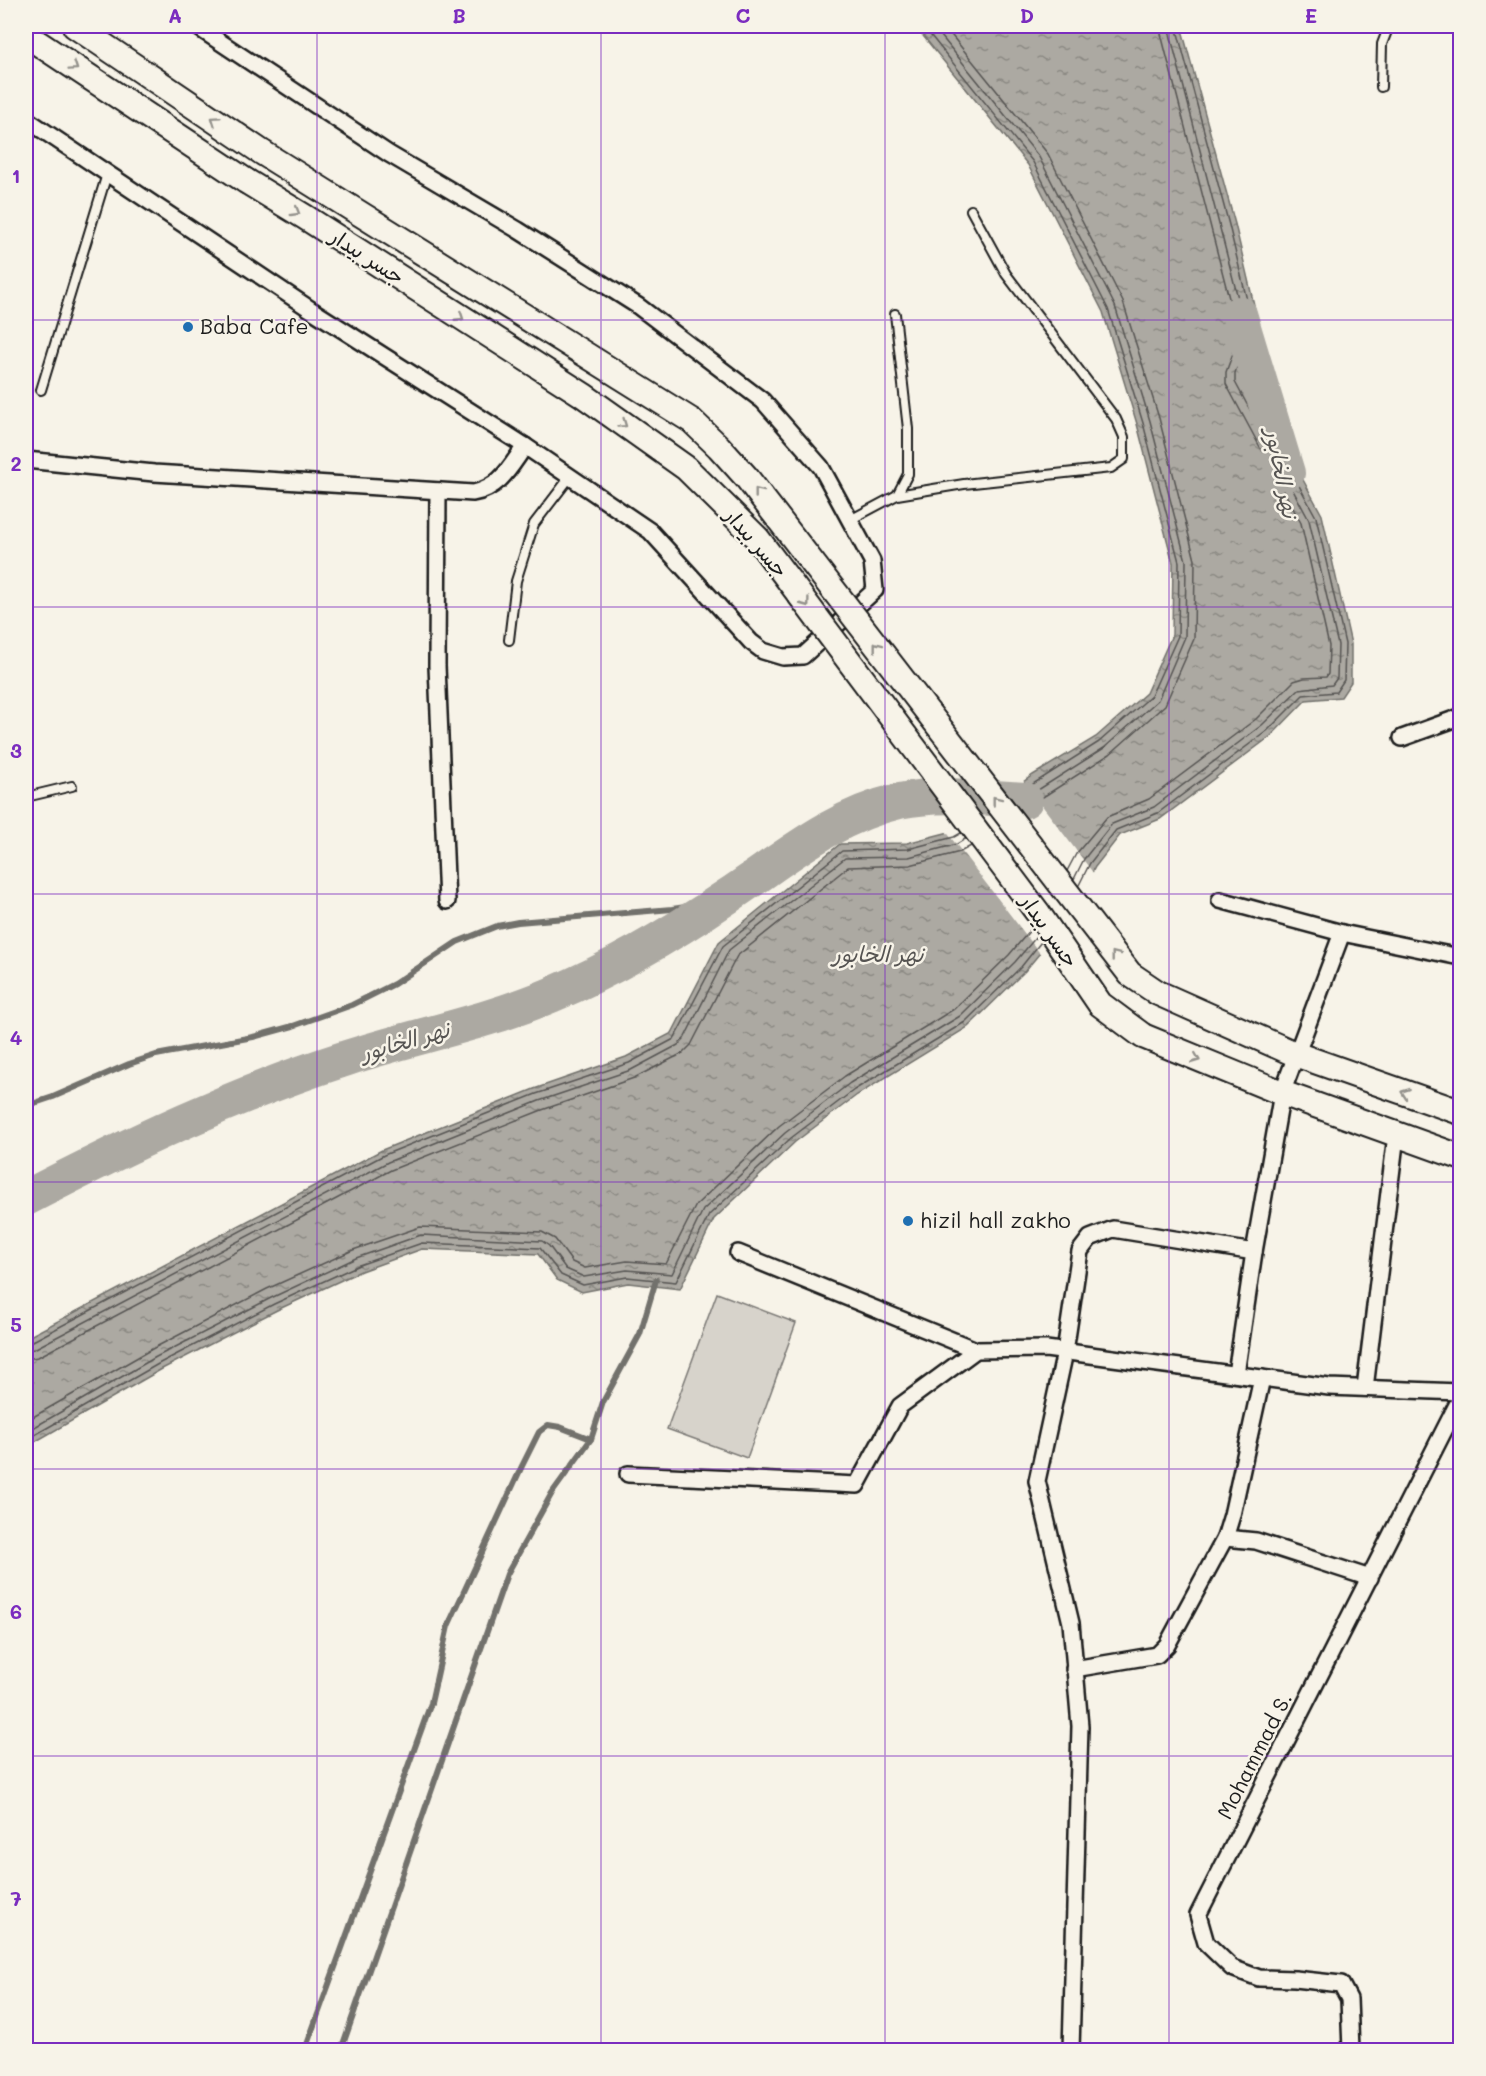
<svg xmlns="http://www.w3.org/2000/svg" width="1486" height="2076" font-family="Mali,'Playpen Sans Arabic',sans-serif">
<defs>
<pattern id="water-ripples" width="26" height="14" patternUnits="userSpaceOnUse" patternTransform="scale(1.5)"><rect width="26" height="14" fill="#aca9a2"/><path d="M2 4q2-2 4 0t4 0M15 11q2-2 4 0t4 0" fill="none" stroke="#8b8983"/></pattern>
</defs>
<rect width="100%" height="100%" fill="#f7f3e8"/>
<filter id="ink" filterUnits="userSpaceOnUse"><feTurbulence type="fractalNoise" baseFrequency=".0167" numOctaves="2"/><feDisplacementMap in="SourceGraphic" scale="12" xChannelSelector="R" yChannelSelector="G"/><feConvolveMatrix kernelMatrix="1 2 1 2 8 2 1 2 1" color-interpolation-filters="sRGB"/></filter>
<g filter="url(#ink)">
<path fill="#d7d3cb" stroke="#7a7874" stroke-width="1.5" d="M717,1293l79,30 -49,135 -80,-29z"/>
<path fill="url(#water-ripples)" stroke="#72716c" stroke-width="1.5" d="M915,26h266l54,198 27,115 -14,39 74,137 29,129v38l-10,15 -35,3 -35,36 -111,83 -40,16 -25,32 -27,52 -43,52 -57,56 -111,68 -62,47 -81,77 -34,70 -52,-6 -46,9 -25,-12 -19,-26 -116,-5 -61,22 -84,39 -115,59 -136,78v-109l356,-188 152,-61 92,-32 46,-24 47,-91 121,-98 67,-1 46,-12 80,-56 63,-38 50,-44 26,-58 1,-72 -36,-139 -34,-112 -75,-147z"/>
<path fill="#f7f3e8" d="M1022,779l72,95 -23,47 -29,35 -97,-126 7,-2z"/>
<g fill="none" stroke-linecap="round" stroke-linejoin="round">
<g stroke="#565452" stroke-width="1.5">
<path d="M923,26l110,136 75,147 35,114 36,139 -1,74 -27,60 -52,46 -88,56"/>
<path d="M933,26l106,131 76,149 35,115 36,140 -1,76 -27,63 -54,48 -88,56"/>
<path d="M944,26l104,128 75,148 36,116 36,142 -1,79 -29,66 -55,49 -89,57"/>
<path d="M1067,871l9,-17 31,-37 42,-18 107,-80 38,-38 10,-3 22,-1 2,-3 1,-28 -28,-123 -75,-139v-12l13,-35 -80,-311"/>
<path d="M1074,879l10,-20 28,-35 42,-17 108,-82 37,-36 33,-4 5,-7 1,-33 -29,-125 -74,-138v-9l13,-36 -80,-311"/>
<path d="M1079,885l11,-22 26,-33 42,-17 109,-82 36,-36 33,-3 8,-12 1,-36 -29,-127 -74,-137 14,-42 -27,-113 -53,-199"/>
<path d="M26,1343l5,-1 353,-187 152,-61 93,-31 45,-24 49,-93 119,-95 66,-2 46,-12 7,-4"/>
<path d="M26,1350l8,-1 354,-187 151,-61 92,-31 47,-25 6,-6 45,-89 116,-92 64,-1 48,-13 8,-5"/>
<path d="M26,1359l12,-2 353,-187 151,-60 92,-32 49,-25 8,-8 46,-89 111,-89 62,-2 50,-13 11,-6"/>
<path d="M26,1421l126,-72 115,-60 86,-39 67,-23 122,5 13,7 17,23 13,6 42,-7 39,3 30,-59 83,-79 66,-50 109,-67 55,-54 23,-27"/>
<path d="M26,1432l130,-75 115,-59 85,-40 65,-23 121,6 7,5 17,23 18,8 43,-7 45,4 31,-64 82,-77 65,-50 110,-67 55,-54 22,-26"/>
<path d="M26,1440l134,-77 114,-59 85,-39 63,-22 118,5 21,27 22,10 44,-8 49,5 33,-67 82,-77 63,-48 111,-68 56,-55 20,-25"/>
</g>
<g stroke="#72716c" stroke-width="6">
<path d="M26,1106l27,-9 76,-33 27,-9 97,-18 40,-11 59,-21 42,-21 63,-42 40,-16 21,-4 154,-13 48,-7"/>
<path d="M305,2050l126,-347 17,-77 74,-160 17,-34 9,-7 12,2 31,12"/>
<path d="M341,2050l166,-476 45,-81 39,-54 12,-37 37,-68 16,-54"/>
</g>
<g stroke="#aca9a2" stroke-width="36">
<path d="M1239,314l48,159"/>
<path d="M26,1198c104,-54 209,-104 321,-140 68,-22 138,-35 204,-63 62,-26 121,-61 177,-99 56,-37 103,-79 171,-95 43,-9 83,-3 126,-1"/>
</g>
<defs>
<g id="service">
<path d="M1381,87l1,-43 7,-18"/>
<path d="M895,314l13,115v45l-11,21"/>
<path d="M41,390l66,-216"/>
<path d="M850,520l47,-25 67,-11 147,-16 13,-9v-22l-8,-18 -110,-145 -35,-64"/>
<path d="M509,640l7,-59 18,-57 36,-47"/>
<path d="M26,797l46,-11"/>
</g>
<g id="minor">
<path d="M26,119l284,190 215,137 125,85 101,111 12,9 20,6 20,-1 72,-66 -3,-29 -51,-94 -58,-66 -125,-95 -120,-76 -129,-76 -193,-128"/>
<path d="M26,460l128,13 319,20c27,-5 37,-26 52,-47"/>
<path d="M438,491l-1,175 10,235"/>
<path d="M1402,738l58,-21"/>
<path d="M1220,900l122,33 118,24"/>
<path d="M738,1253l238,97"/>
<path d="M1236,1374l18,-122 28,-159 60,-160"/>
<path d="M1262,1378l-30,137 -7,23 31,3 114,37"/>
<path d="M1365,1388l31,-253"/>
<path d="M628,1474l229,11 43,-79 76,-56 70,-1 283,38 131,5"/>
<path d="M1074,1669l83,-14 10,-10 58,-107"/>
<path d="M1071,2050l9,-324 -9,-103 -34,-142 28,-129 15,-101 10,-13 23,-9 141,23"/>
<path d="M1351,2050l-2,-51 -8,-15 -46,-5 -36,-1 -27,-10 -26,-25 -8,-28 262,-516"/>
</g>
<g id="primary">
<path d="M75,26l188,127"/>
<path d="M26,35l220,146"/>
<path d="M1158,993l137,61 165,58"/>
<path d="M1143,1036l139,57 178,64"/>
</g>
</defs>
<use href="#service" stroke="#1c1c1c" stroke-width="12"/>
<use href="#minor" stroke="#1c1c1c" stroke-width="20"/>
<use href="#primary" stroke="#1c1c1c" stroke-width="28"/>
<use href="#service" stroke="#f7f3e8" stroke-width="8"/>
<use href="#minor" stroke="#f7f3e8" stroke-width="15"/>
<use href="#primary" stroke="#f7f3e8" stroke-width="24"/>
<defs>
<g id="primary-bridge">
<path d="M263,153l429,268 27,26 28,31 383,496 28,19"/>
<path d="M246,181l59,36 278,178 103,73 71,70 281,375 62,91 43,32"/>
</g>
</defs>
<use href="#primary-bridge" stroke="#1c1c1c" stroke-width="28" stroke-linecap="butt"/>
<use href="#primary-bridge" stroke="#f7f3e8" stroke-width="24"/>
</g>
<defs><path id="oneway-chevron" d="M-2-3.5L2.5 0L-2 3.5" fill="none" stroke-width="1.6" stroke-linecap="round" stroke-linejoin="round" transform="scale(1.5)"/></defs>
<g stroke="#94928c">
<use href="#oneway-chevron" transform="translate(74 67) rotate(34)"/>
<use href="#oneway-chevron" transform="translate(215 120) rotate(-146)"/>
<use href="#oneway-chevron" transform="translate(296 212) rotate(31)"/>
<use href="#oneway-chevron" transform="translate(460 317) rotate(33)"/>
<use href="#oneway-chevron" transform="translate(623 424) rotate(35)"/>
<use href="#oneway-chevron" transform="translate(758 492) rotate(-128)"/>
<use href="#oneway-chevron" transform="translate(806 603) rotate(53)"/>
<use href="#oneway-chevron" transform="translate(877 646) rotate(-128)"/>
<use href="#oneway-chevron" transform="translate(996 800) rotate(-128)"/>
<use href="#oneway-chevron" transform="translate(1115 955) rotate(-128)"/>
<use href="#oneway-chevron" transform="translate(1196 1059) rotate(22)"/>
<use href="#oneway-chevron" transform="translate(1405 1093) rotate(-160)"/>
</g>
</g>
<path fill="none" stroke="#7b2cbf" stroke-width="1.5" stroke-opacity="0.55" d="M317,26v2024M601,26v2024M885,26v2024M1169,26v2024M26,320h1434M26,607h1434M26,894h1434M26,1182h1434M26,1469h1434M26,1756h1434"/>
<g fill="#1f6fb2" stroke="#f7f3e8" stroke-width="2">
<circle cx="188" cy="327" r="6"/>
<circle cx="908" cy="1221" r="6"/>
</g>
<g text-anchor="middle" stroke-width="5" stroke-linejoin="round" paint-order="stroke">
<g font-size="21" fill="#1c1c1c" stroke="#f7f3e8">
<text transform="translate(367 257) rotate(33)" y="7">جسر بيدار</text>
<text transform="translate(756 543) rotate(49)" y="7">جسر بيدار</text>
<text transform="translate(1049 931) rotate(55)" y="7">جسر بيدار</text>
<text transform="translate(1255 1756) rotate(-63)" y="7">Mohammad S.</text>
</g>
<g font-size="21" fill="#1c1c1c" stroke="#f7f3e8" text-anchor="start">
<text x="200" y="334">Baba Cafe</text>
<text x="920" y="1228">hizil hall zakho</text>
</g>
<g font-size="22" font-style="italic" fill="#565452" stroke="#f7f3e8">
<text transform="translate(1282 473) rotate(79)" y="8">نهر الخابور</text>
<text x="878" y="962">نهر الخابور</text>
<text transform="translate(405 1041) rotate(-16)" y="8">نهر الخابور</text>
</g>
</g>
<rect width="1486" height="2076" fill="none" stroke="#f7f3e8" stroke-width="66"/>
<rect x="33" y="33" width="1420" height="2010" fill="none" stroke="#7b2cbf" stroke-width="2"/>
<g font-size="20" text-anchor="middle" font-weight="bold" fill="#7b2cbf">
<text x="175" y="23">A</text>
<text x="459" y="23">B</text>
<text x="743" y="23">C</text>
<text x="1027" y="23">D</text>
<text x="1311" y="23">E</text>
<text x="16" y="183">1</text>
<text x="16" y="471">2</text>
<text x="16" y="758">3</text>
<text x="16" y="1045">4</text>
<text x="16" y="1332">5</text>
<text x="16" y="1619">6</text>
<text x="16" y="1906">7</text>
</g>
</svg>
